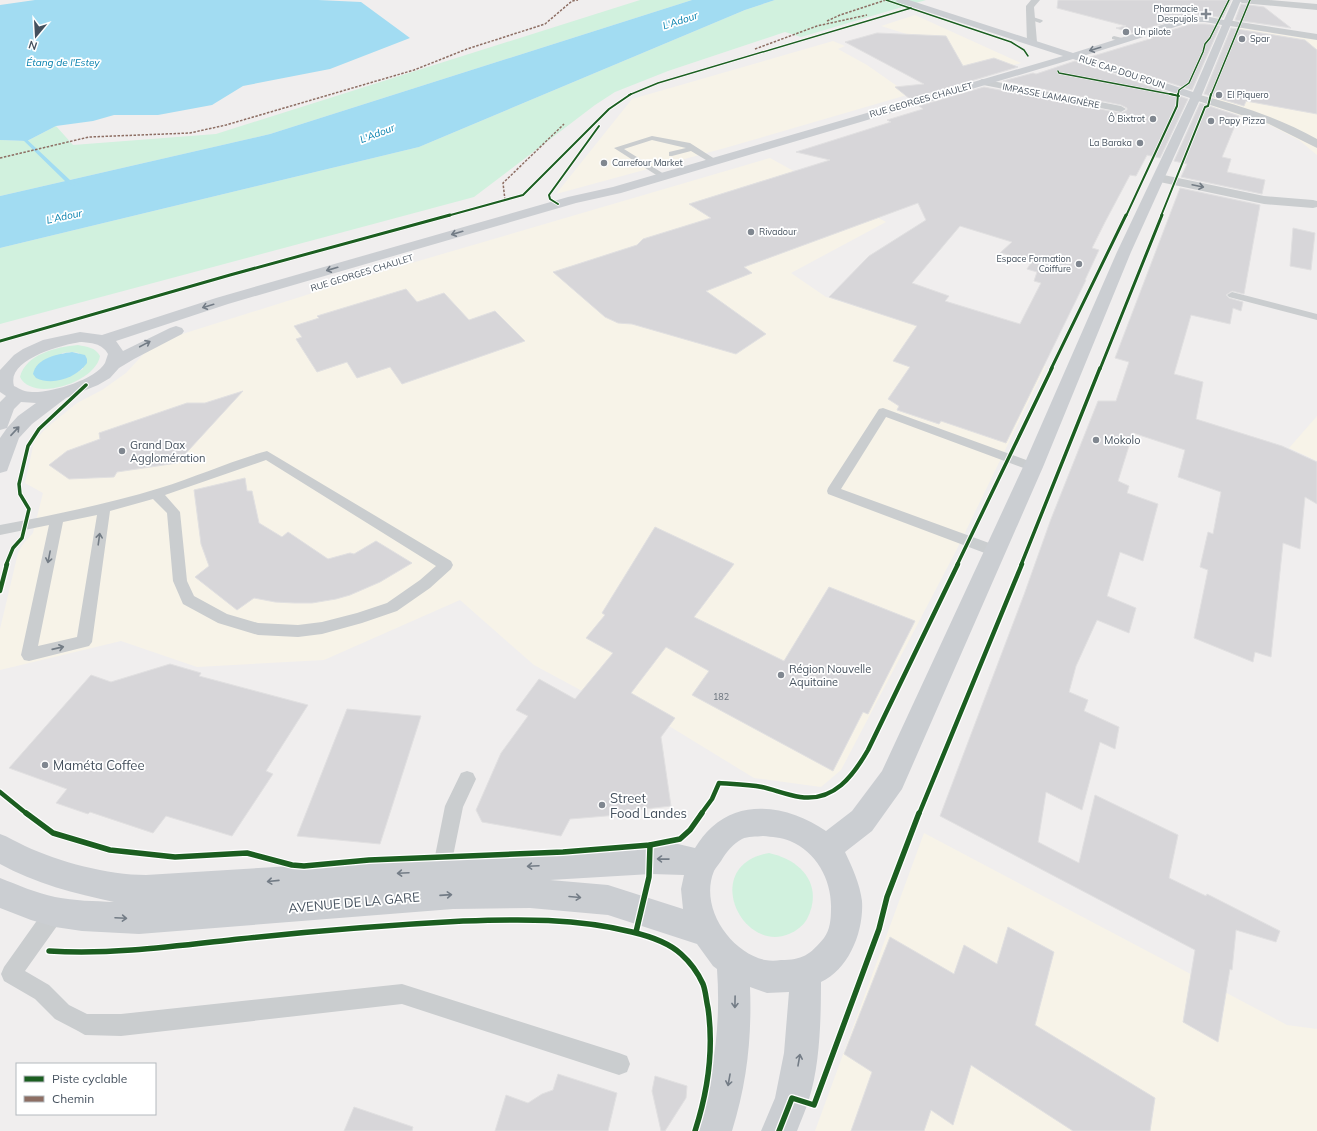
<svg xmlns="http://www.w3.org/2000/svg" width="1317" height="1131" font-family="Mulish,sans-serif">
<rect width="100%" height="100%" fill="#f0eeee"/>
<g fill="#f7f3e8">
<path d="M915,15l106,48 -78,22 -30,-49 -32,-10z"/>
<path d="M1240,28l77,12v115l-18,-15 -29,-15 -58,-19 2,-16z"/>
<path d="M833,41l12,5 -7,3 29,16 30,21h6l3,3 1,6 -182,53 -169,46 76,-95z"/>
<path d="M770,158l116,64 -95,51 35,24 220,69 -89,183 -116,221 -20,17 -67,-9 -85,-52 -31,-5 -104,-56 -74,-65 -136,60 -127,7 -76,-26 -121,29v-41l18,-76 5,-9 10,-11 10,-40 -18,-10 9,-41 11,-13 32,-26 25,-13 24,-17 22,-24 28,-13 181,-57z"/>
<path d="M1317,416v45l-28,-13z"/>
<path d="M924,833l363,192 30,4v102h-502z"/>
</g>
<g fill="#d1f1de" fill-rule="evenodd">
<path d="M640,0h52l-422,134 -270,62v-56l27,1 29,-15 17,19 143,-11z"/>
<path d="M775,0h151l-125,37 -16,-5 -117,39 -53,21 -20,13 -121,92 -474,127v-76l419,-101 326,-137z"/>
<path d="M78,345c9,2 17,2 22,11 -4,26 -67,47 -80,21 6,-23 36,-30 58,-32zM72,352l7,1 4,16 -15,8 -19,4 13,-28z"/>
<path d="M769,853c33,7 55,33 38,66 -4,7 -11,12 -18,15 -48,20 -89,-69 -20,-81z"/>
</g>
<g fill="#a2dcf2">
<path d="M35,0h283l43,2 49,36 -80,31 -87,17 -31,19 -54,10h-44l-21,6 -37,5 -29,15 -27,-1v-135z"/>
<path d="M692,0h83l-30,10 -326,137 -419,101v-52l270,-62z"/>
<path d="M72,352l13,3 2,4v4c-11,15 -34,23 -51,15l-3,-4c3,-16 25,-20 39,-22z"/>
</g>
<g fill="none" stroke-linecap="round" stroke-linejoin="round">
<path fill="#a2dcf2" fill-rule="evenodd" d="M19,134h2l49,46 9,4v2h-4l-9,-4 -47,-46z"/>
</g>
<g fill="#d7d6d9" stroke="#e1e0e1" fill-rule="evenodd">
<path d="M1058,0h173l-8,18 -18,-3h-15l-58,18 -16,-5 10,-2 -69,-18z"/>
<path d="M1241,4l23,3 27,21 -56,-8z"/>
<path d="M1191,24h14l15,2 -28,64 -102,-33 63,-19 -4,-1z"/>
<path d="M1231,28l74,12 12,10v64l-71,-13 -2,5 -40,-12z"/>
<path d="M877,33l69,3 17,30 31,-8 24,9 -108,32 -15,-12 29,-3 -79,-42z"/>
<path d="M1075,61l113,38 -28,59 -13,-3 -11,21 -6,-1 -25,47 -13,26 7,2 -14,30h1l-80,163 -65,-22 -2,3 -42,-14 2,-4 -11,-7 22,-32 -17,-6 24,-35 -88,-29 40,-41 57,-36 -8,-17 -174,64 8,6 -46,18 60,43 -30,20 -104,-30 -14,-1 -13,-6 -52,-45 84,-27 6,-6 68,-21 -22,-14 141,-44 -34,-8 95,-30 -4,-2 36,-11 -4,-3 65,-19 137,26 6,-3v-2l-6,-3 -118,-24 30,-8 3,1zM960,226l52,16 -12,11 33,7 -6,9 10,3 -3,9 7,2 -21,41 -75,-23 4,-5 -37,-13z"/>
<path d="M1200,103l39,13 -17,41 9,2 -4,13 38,8 -3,14 -81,-17 6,-13 -13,-3z"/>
<path d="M1180,188l80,17 -16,89 -12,-3 -6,4 3,3 14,4 -2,9 -8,-3 -3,16 -39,-9 -17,59 29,8 -7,37 86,27 35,16v42l-12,-7 -5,52 -17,-6 -12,114 -16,-5 -2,10 -59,-24 14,-68 -8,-3 8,-35 5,2 8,-42 -43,-15 7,-27 -52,-17 -15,48 11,5 -2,7 31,11 -15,57 -23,-9 -13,44 29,12 -7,25 -32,-13 -21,46 -7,26 19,8 -4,11 35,16 -4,22 -15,-7 -18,68 -36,-18 -8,50 41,21 16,-68 83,40 -9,43 37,18 1,-2 73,37 -4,11 -40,-12 -4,40 -2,-1 -12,73 -35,-20 12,-72 -255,-134 85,-224 26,-73 47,-118h18l13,-39 -14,-4z"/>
<path d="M1293,228l22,5 -4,37 -21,-4z"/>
<path d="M406,289l11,13 27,-9 25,27 26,-9 30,30 -123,43 -12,-17 -33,11 -10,-16 -30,10 -21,-33 6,-2 -8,-11 25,-8 -2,-2z"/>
<path d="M243,391l-66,72 -60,9 -3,5 -45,2 -20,-14 18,-14 33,-12 -1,-6 88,-30h18z"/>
<path d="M245,478l2,13h5l7,32 23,14 6,-5 40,27 22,-6 4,1 22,-13 36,22 -32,19 -30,13 -14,4 -24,4h-17l-20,-1 -21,-4 -17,12 -42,-33 14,-11 -8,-22 -7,-54z"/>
<path d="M655,527l79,37 -40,53 90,44 45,-74 86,34 -47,93 -5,-2 -30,59 -141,-76 17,-24 -43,-24 -35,46 44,25 -14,19 10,69 -52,6 -1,3 -48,4 -9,17 -79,-14 -6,-12 25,-57 27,-37 -12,-6 23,-31 36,20 38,-46 -27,-15 19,-23 -3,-2z"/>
<path d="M170,664l31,9 -2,3 109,29 -42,66 7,3 -41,62 -66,-20 -13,17 -63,-21 -2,2 -32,-11 11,-14 -58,-21 82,-93 20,7z"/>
<path d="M347,709l74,7 -41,128 -83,-8z"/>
<path d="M1008,927l46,25 -19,73 120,73 -5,33h-77l-102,-66 -18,60 -22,-15 -7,21h-73l21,-59 -28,-18 46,-117 64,37 10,-29 33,19z"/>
<path d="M558,1074l59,19 -9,38h-113l11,-36 22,8 14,-9 11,-4z"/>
<path d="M655,1076l32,10 -1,12 -21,33h-4l-9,-40z"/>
<path d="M354,1107l59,20 -1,4h-68z"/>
</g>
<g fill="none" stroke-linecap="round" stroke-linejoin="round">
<g fill="#cacdcf" fill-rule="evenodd">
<path d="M1030,16l12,4 1,1 -3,2 -12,-4v-2z"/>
<path d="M1114,36l12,3 1,1 -3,2 -12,-3v-2z"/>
<path d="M652,136l38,7 28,18 -1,2h-6l-20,-12 -19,5h-3v-4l17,-4 -34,-8 -28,9 40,25v4h-3l-47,-30z"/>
<path d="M1232,292l85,22v6l-88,-23 -2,-2z"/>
<path d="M883,408l154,56 2,3 -2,3 -4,1 -4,-1 -143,-53 -45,72 159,58 2,4 -2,4 -5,1 -5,-1 -162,-61 -1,-3 1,-3 51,-79z"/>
<path d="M267,451l184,110 2,4 -2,4 -21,19 -33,23 -35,12 -40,11 -24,3 -40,-2 -40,-12 -35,-19 -10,-23 -6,-68 -14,-14 -43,12 -18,131 -3,4 -60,15 -5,-1 -3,-5 28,-130 -49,10v-10c54,-10 108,-21 160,-37 36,-11 71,-27 107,-37zM266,460l170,106 -16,14 -33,23 -30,10 -35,9 -24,3 -40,-2 -31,-9 -33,-18 -7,-15 -7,-69 -15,-17zM97,515l-20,122 -39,9 25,-124z"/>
<path d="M467,771l6,2 3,6 -13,28 -13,64 -2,7 -7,2 -7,-2 -2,-7 13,-65 16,-33z"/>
<path d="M55,902l7,3 3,7 -3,7 -37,52 24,14 20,20 18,9h34l281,-30 217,69 8,3 3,8 -3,8 -8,3 -217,-71 -281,32 -36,-1 -7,-4 -23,-12 -20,-20 -31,-18 -3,-7 3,-7 44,-62z"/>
</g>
<g fill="#cacdcf" fill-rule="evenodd">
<path d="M1031,0h9l-6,7 3,35 -5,3 -5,-3 -1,-32v-4z"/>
<path d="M1238,0h31l48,4v6l-75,-7z"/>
<path d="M1227,20l90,14v6l-93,-15 -1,-2 1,-2z"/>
<path d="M982,79l139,27 5,3 -5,3 -143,-28 -1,-2z"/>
<path d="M1196,94c41,10 84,24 121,45v9l-48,-24 -77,-25 -1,-2z"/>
<path d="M1159,174l105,22 49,4 4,1v6l-4,1 -49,-4 -109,-23 -2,-3 2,-3z"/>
</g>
<path fill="#cbced2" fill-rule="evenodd" d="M896,0h13l164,53 117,-37h15l19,4 9,-20h8l-40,97 -70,155 -88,215 -141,322 -30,42 -27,21c7,15 15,32 17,49 2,30 -13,68 -41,81 0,36 -1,83 -12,117 -3,11 -8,21 -12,32h-36l14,-33 9,-45 5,-61 -22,1 -17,-6c2,50 -3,96 -18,144h-36c18,-53 25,-106 21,-162l-4,-3 -16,-22 -89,-29 -78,-7 -77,1 -314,25 -57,-3 -27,-4 -24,-7 -31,-12v-30c18,7 36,15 55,19 20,4 39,4 59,5 -38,-8 -80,-19 -114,-38v-30c9,3 16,8 25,12 34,16 83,29 121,29l505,-31h27l17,4c5,-8 10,-15 17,-21 33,-30 81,-19 114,4l26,-20 30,-40 141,-304 94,-215 73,-154 -117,-39 -452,134 -45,10 -348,101 -112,37 7,10 47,-23 6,-2 6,2 2,3 -2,3 -48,25 -15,9 -9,10 -12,7 -32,13 -34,26 -13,14 -12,33 -7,2v-35l7,-10 -7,2v-28l6,-6 -6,-4v-22l14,-15 9,-6 20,-9 37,-8 22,3 114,-37 352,-101 45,-10 450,-131 -166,-54zM1191,22h14l17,3 -29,67 -110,-36zM80,342c11,1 22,1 28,12 -1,3 -2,6 -3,9 -10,17 -54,30 -73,29 -7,0 -12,-3 -18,-6 -8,-27 48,-41 66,-44zM21,402l15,1 -18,13 -11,12 7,-19zM763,836c9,1 18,1 27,5 27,11 42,40 41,68 0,10 -1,21 -7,29 -14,17 -22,22 -43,22 -5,1 -11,1 -16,0 -35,-8 -66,-53 -51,-89 2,-4 5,-7 7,-10 5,-9 12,-17 21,-22 6,-3 14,-2 21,-3zM651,874l33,1 -3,14 2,20 -75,-24 -58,-5z"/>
<g stroke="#8d6e63" stroke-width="1.5" stroke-dasharray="2.5 1.5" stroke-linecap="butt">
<path d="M827,21l13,-6 46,-15"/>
<path d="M755,49l62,-23 50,-11"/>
<path d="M0,158l89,-21 101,-4 36,-8 188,-55 53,-21 78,-25 27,-23 6,-1"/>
<path d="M505,200l-2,-17 61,-59"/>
</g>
<defs>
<g id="cycleway-far5">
<path d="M886,0l125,42 13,8 4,6"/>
<path d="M1058,71l1,2 116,22"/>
<path d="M629,95l29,-12 253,-75"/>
<path d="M1178,95l1,-5 10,-7 14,-31 2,-8 5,-6 19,-38"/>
<path d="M1211,95l39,-95"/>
</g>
<g id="cycleway-far4">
<path d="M1170,94l9,2"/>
<path d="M558,204l-8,-5 -1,-4 50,-69"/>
<path d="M447,216l76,-21 86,-86 22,-15"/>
<path d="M1126,216l51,-110 1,-12"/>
<path d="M1161,216l44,-109 3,-1 3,-12"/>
</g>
<g id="cycleway-far3">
<path d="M0,341l230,-66 220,-60"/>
<path d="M1051,369l75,-154"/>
<path d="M1100,369l62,-154"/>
</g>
<g id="cycleway-far2">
<path d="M6,565l7,-17 9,-10 7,-29 -9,-15 -1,-10 9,-38 11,-17 47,-44"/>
<path d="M957,565l95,-197"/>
<path d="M1021,565l79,-197"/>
</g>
<g id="cycleway-far1">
<path d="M0,591l7,-27"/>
<path d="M0,792l27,22"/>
<path d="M701,814l11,-15 7,-16c14,1 29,1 43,4 13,3 25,8 38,10 34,5 53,-21 68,-47l90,-186"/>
<path d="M919,814l103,-250"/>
</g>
<g id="cycleway">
<path d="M26,813l27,20 57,17 65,7 72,-4 45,12 12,1 65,-6 194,-8 87,-7 30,-6 10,-9 12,-17"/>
<path d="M636,932l13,-55 1,-32"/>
<path d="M49,951c64,4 127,-5 190,-12 75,-8 149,-14 224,-18 58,-2 113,-3 169,11 17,4 36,10 49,22 9,8 17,19 22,30 3,8 3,16 5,24 6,42 0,83 -13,123"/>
<path d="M779,1131l13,-33 22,7 65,-176 8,-32 32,-84"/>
</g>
</defs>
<use href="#cycleway-far5" stroke="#fff" stroke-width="2.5"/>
<use href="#cycleway-far4" stroke="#fff" stroke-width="3.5"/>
<use href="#cycleway-far3" stroke="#fff" stroke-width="4.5"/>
<use href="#cycleway-far2" stroke="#fff" stroke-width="5.5"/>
<use href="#cycleway-far1" stroke="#fff" stroke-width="7"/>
<use href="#cycleway" stroke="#fff" stroke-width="8"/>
<use href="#cycleway-far5" stroke="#1b5e20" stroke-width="1.5"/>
<use href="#cycleway-far4" stroke="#1b5e20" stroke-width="2"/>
<use href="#cycleway-far3" stroke="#1b5e20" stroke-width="3"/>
<use href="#cycleway-far2" stroke="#1b5e20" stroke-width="3.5"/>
<use href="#cycleway-far1" stroke="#1b5e20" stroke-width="4.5"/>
<use href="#cycleway" stroke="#1b5e20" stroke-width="5.5"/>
</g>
<defs><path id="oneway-shaft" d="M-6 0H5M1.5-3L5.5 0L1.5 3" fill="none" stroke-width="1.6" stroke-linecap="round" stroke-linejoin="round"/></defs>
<g stroke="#737c86">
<use href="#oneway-shaft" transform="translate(1095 49) rotate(163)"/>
<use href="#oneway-shaft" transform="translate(457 233) rotate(164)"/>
<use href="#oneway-shaft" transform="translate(332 269) rotate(164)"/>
<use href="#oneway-shaft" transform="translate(208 306) rotate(163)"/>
<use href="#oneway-shaft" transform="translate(145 344) rotate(-28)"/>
<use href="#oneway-shaft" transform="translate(15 431) rotate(-47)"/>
<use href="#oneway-shaft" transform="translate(663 859) rotate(-179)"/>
<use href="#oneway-shaft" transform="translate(533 866) rotate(177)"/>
<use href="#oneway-shaft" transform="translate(403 873) rotate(177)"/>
<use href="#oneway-shaft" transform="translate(273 881) rotate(174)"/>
<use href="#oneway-shaft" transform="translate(446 895) rotate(-4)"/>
<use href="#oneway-shaft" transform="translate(575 897) rotate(5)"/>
<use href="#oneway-shaft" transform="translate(121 918) rotate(3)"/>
<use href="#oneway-shaft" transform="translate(735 1002) rotate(91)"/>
<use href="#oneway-shaft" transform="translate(799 1060) rotate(-80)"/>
<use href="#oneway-shaft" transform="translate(729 1080) rotate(100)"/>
</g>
<g stroke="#737c85">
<use href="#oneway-shaft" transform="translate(1198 186) rotate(12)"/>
<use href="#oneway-shaft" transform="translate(99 539) rotate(-82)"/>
<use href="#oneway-shaft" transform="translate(49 557) rotate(101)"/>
<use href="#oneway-shaft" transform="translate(58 648) rotate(-13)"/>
</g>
<g fill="#808790" stroke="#fff" stroke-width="1.5">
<path d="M1204 8h4v4h4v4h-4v4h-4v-4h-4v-4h4z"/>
<circle cx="1126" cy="32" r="4"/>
<circle cx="1242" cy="39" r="4"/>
<circle cx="1219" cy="95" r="4"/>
<circle cx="1153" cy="119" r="4"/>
<circle cx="1211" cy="121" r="4"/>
<circle cx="1140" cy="143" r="4"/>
<circle cx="604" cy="163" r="4"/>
<circle cx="751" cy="232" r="4"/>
<circle cx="1079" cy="264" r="4"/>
<circle cx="1096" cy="440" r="4"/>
<circle cx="122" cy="451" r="4"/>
<circle cx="781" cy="675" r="4"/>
<circle cx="45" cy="765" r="4"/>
<circle cx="602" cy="805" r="4"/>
</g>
<g text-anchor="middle" stroke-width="3.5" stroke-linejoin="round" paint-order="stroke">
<g font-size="9" fill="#44505d" stroke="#fff" text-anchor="start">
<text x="1198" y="12" text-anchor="end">Pharmacie<tspan x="1198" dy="10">Despujols</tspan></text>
<text x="1134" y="35">Un pilote</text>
<text x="1250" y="42">Spar</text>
<text x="1227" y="98">El Piquero</text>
<text x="1145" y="122" text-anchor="end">Ô Bixtrot</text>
<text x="1219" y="124">Papy Pizza</text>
<text x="1132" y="146" text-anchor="end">La Baraka</text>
<text x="612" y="166">Carrefour Market</text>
<text x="759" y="235">Rivadour</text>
<text x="1071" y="262" text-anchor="end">Espace Formation<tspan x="1071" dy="10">Coiffure</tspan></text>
</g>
<g font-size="9" fill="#44505d" stroke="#fff">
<text transform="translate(1122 72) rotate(18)" y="3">RUE CAP DOU POUN</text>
<text transform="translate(1051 96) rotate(11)" y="3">IMPASSE LAMAIGNÈRE</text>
<text transform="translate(921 100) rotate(-16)" y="3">RUE GEORGES CHAULET</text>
<text transform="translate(362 273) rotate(-17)" y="3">RUE GEORGES CHAULET</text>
</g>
<g font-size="9" fill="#6a737d">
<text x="721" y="700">182</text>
</g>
<g font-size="10" font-style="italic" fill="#017eac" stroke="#fff">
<text transform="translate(680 20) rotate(-18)" y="4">L'Adour</text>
<text x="63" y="66">Étang de l'Estey</text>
<text transform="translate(377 133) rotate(-21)" y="4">L'Adour</text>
<text transform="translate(64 216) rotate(-12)" y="4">L'Adour</text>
</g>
<g font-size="11" fill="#44505d" stroke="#fff" text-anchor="start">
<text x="1104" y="444">Mokolo</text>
<text x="130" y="449">Grand Dax<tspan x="130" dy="13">Agglomération</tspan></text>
<text x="789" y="673">Région Nouvelle<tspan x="789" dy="13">Aquitaine</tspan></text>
</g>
<g font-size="13" fill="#44505d" stroke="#fff" text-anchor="start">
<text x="53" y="770">Maméta Coffee</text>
<text x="610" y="803">Street<tspan x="610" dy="15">Food Landes</tspan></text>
</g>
<g font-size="13" fill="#44505d" stroke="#fff">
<text transform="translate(354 902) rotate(-5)" y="5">AVENUE DE LA GARE</text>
</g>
</g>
<rect x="16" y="1063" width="140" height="52" fill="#ffffff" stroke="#b4b9be"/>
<rect x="24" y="1076" width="20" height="6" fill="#1b5e20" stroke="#b4b9be"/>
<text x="52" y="1083" font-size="12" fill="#44505d">Piste cyclable</text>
<rect x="24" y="1096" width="20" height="6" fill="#8d6e63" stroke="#b4b9be"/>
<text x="52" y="1103" font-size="12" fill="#44505d">Chemin</text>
<g transform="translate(36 36) rotate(198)" stroke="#ffffff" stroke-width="3" paint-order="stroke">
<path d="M0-3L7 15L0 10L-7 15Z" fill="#44505d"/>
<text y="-6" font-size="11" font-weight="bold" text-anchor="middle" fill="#44505d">N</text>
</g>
</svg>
